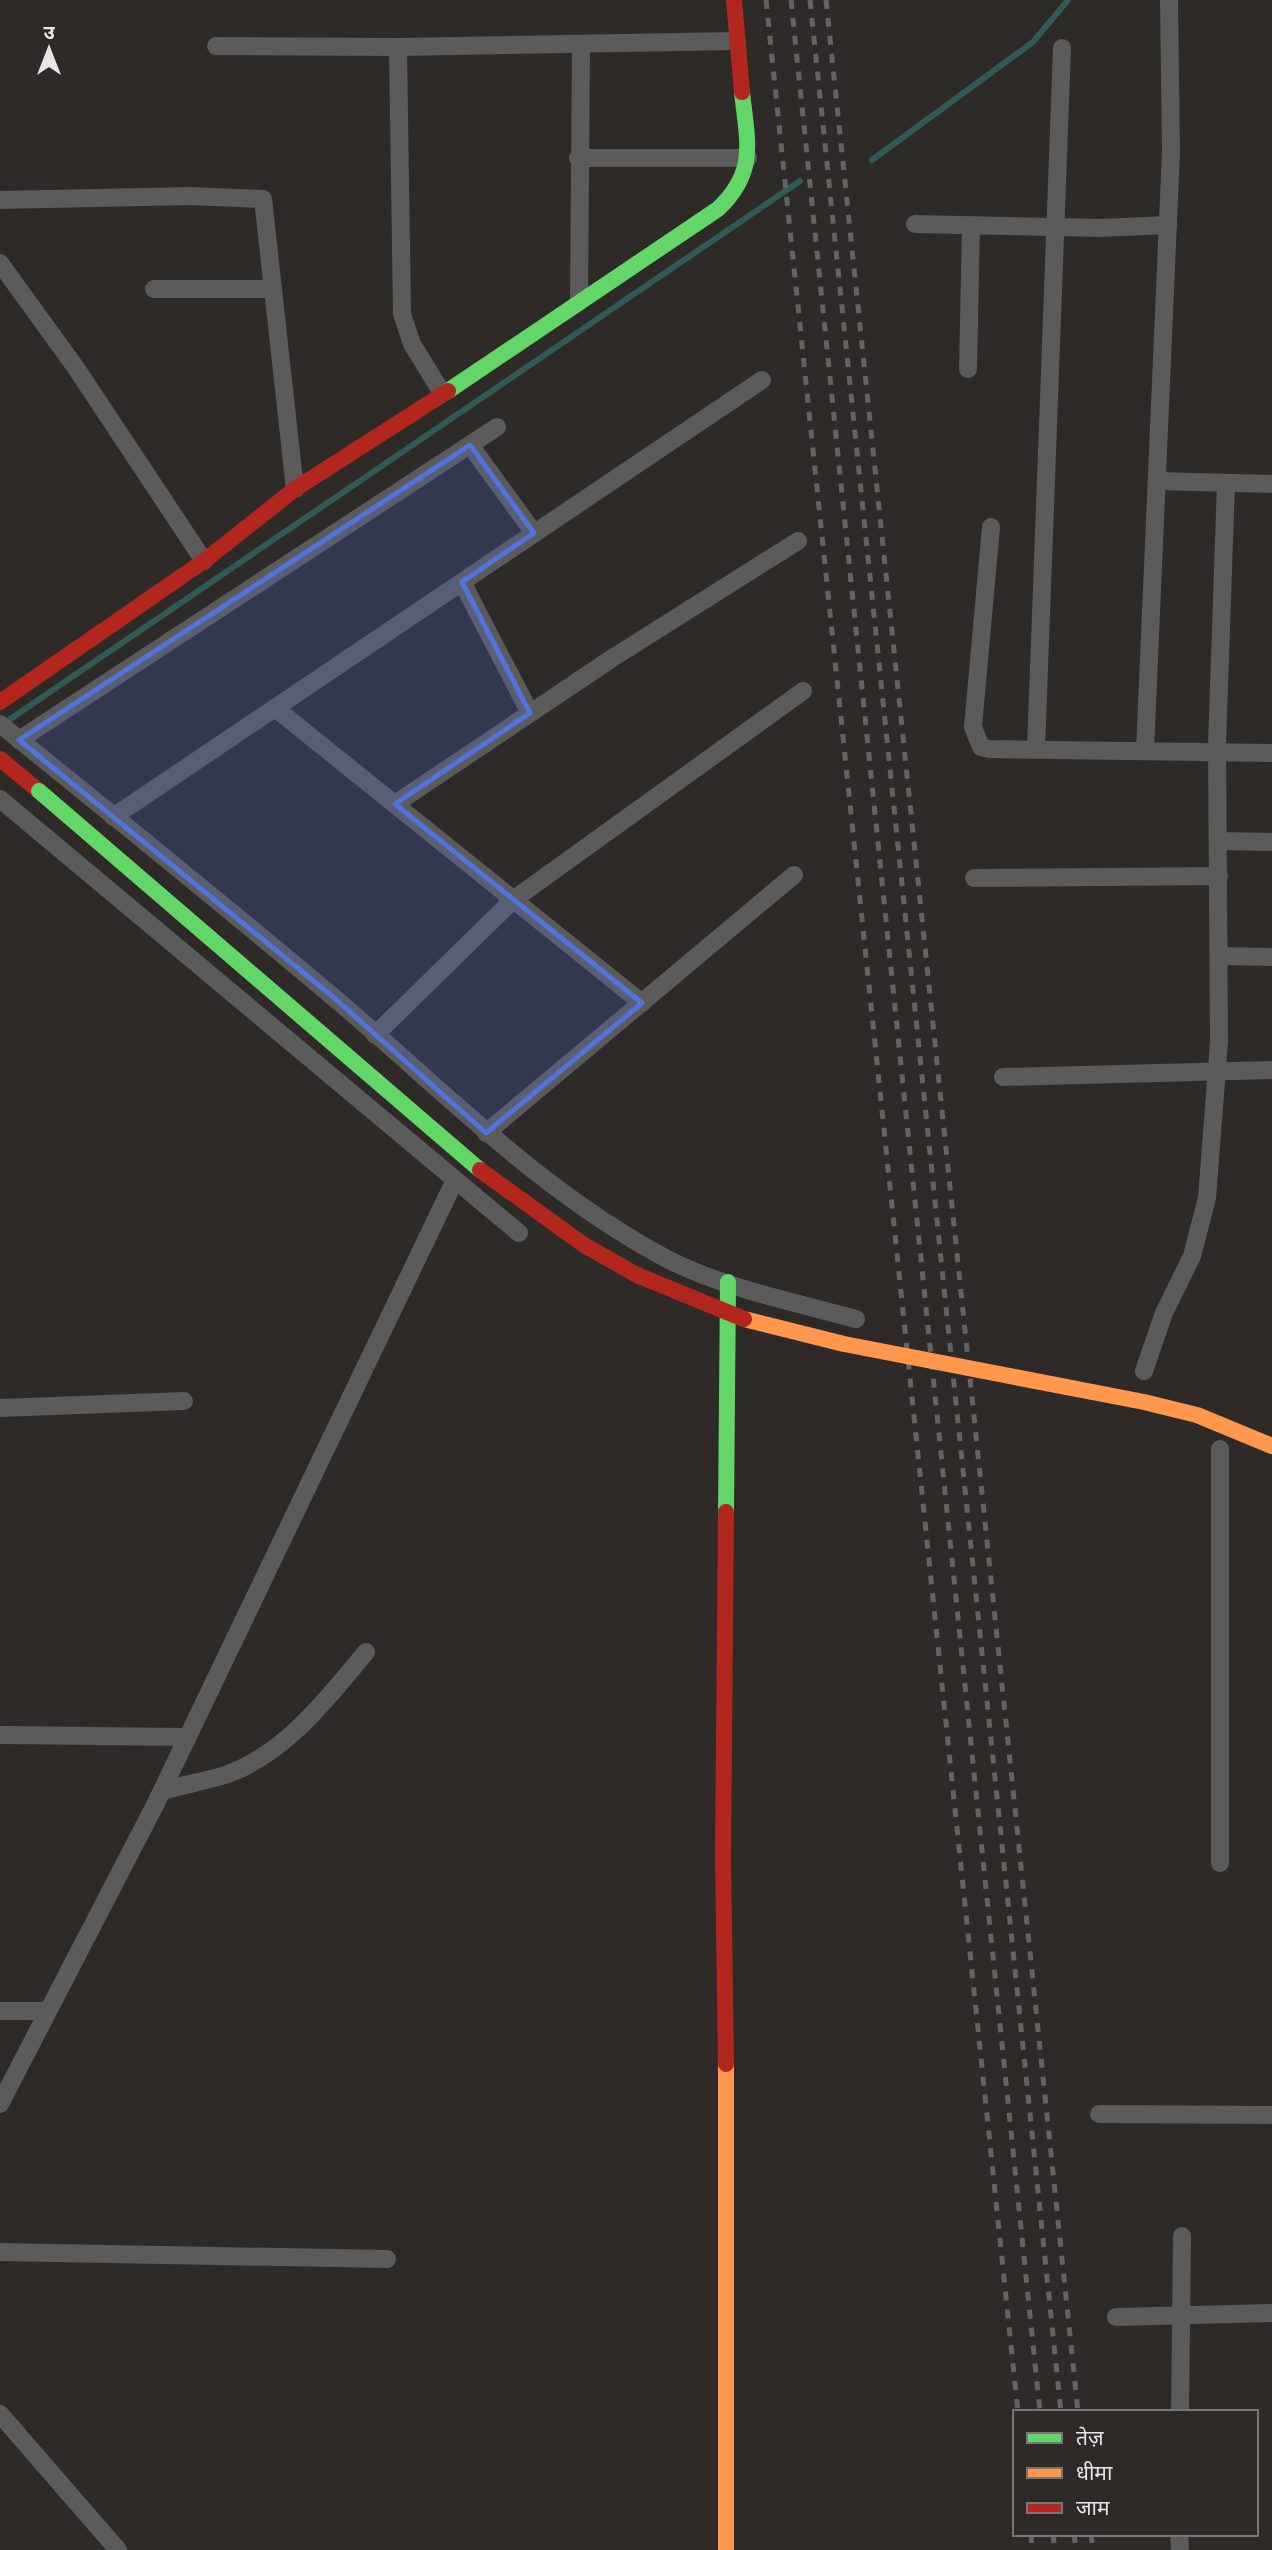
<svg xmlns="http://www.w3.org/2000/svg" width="1272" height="2550" font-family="Lato,'Noto Sans Devanagari',sans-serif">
<rect width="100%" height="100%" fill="#2d2a28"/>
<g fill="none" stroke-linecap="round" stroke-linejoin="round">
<g stroke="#315a57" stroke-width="6">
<path d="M872,160l161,-118 35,-42"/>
<path d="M3,724l797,-543"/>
</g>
<g stroke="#5b5b5b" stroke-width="18">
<path d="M216,46l182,1 339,-6"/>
<path d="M398,47l4,267 10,30 30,49"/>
<path d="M578,158h170"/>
<path d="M0,200l191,-4 72,3 32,290"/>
<path d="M915,224l185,4 68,-3"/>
<path d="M0,263l76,105 128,193"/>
<path d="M154,289h119"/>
<path d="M579,302l2,-258"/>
<path d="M968,369l3,-144"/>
<path d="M470,445l64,88"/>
<path d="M1157,481l115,3"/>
<path d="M991,527l-18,200 8,20 8,2 283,4"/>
<path d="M462,582l68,131"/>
<path d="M275,708l367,295"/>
<path d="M0,724c111,90 223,180 332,272 110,93 208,196 337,264 58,29 125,42 187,59"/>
<path d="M19,740l478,-313"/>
<path d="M1036,749l26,-701"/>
<path d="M1145,751l26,-599 -2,-152"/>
<path d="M0,799l519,434"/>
<path d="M395,804l219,-147 184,-116"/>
<path d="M113,817l649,-437"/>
<path d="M1218,841l54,1"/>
<path d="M974,878l245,-2"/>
<path d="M1219,956l53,1"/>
<path d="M375,1035l138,-135 290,-209"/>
<path d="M1003,1077l269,-7"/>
<path d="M486,1133l308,-258"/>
<path d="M1144,1371l20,-58 28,-57 15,-58 12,-156 -2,-297 9,-262"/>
<path d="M0,1408l184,-7"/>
<path d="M0,1735l188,2"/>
<path d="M162,1791c21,-6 43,-10 63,-16 59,-20 103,-77 141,-123"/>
<path d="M1220,1863v-414"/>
<path d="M0,2011h48"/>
<path d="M0,2104l155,-299 300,-625"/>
<path d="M1099,2114l173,1"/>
<path d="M0,2252l387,7"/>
<path d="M1116,2317l156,-4"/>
<path d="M1180,2412l2,-176"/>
<path d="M0,2414l118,136"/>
<path d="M1179,2534l1,16"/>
</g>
<g stroke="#63d668" stroke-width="16">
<path d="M448,391l270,-182c40,-38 29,-68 24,-117"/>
<path d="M726,1512l2,-230"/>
</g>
<path stroke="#ff974d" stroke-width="16" d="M726,2064v486"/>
<g stroke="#b3261e" stroke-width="16">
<path d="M734,0l8,92"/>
<path d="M0,702l204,-141 91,-72 153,-98"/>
<path d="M0,759l39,32"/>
<path d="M726,2064l-3,-207 3,-345"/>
</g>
<g stroke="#646363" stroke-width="5" stroke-dasharray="9 9" stroke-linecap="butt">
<path d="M766,0l252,2412"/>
<path d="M791,0l249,2412"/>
<path d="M810,0l251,2412"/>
<path d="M826,0l252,2412"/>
<path d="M1031,2534l1,16"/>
<path d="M1053,2534l2,16"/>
<path d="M1074,2534l2,16"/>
<path d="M1091,2534l2,16"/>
</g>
<path stroke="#63d668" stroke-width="16" d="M39,791l441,379"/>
<path stroke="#ff974d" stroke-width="16" d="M744,1319l100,25 300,58 53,13 75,31"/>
<path stroke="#b3261e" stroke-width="16" d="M480,1170l104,75 53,30 107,44"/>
</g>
<path fill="#5074db" fill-opacity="0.2" stroke="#5074db" stroke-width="5" stroke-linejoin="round" d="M470,445l64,88 -72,49 68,131 -135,91 247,199 -156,130 -153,-136 -314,-257z"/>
<rect x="1013" y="2410" width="245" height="126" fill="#2e2a27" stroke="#787573" stroke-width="2"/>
<rect x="1027" y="2433" width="35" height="10" fill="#63d668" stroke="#787573" stroke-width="2"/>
<text x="1076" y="2445" font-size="21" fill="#e8e5e4">तेज़</text>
<rect x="1027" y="2468" width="35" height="10" fill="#ff974d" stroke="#787573" stroke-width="2"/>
<text x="1076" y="2480" font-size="21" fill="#e8e5e4">धीमा</text>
<rect x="1027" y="2503" width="35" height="10" fill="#b3261e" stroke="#787573" stroke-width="2"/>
<text x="1076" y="2515" font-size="21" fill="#e8e5e4">जाम</text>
<g transform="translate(49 49)" stroke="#2e2a27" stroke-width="5" paint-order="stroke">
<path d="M0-5L12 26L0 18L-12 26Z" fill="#e8e5e4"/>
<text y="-10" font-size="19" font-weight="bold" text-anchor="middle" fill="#e8e5e4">उ</text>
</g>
</svg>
